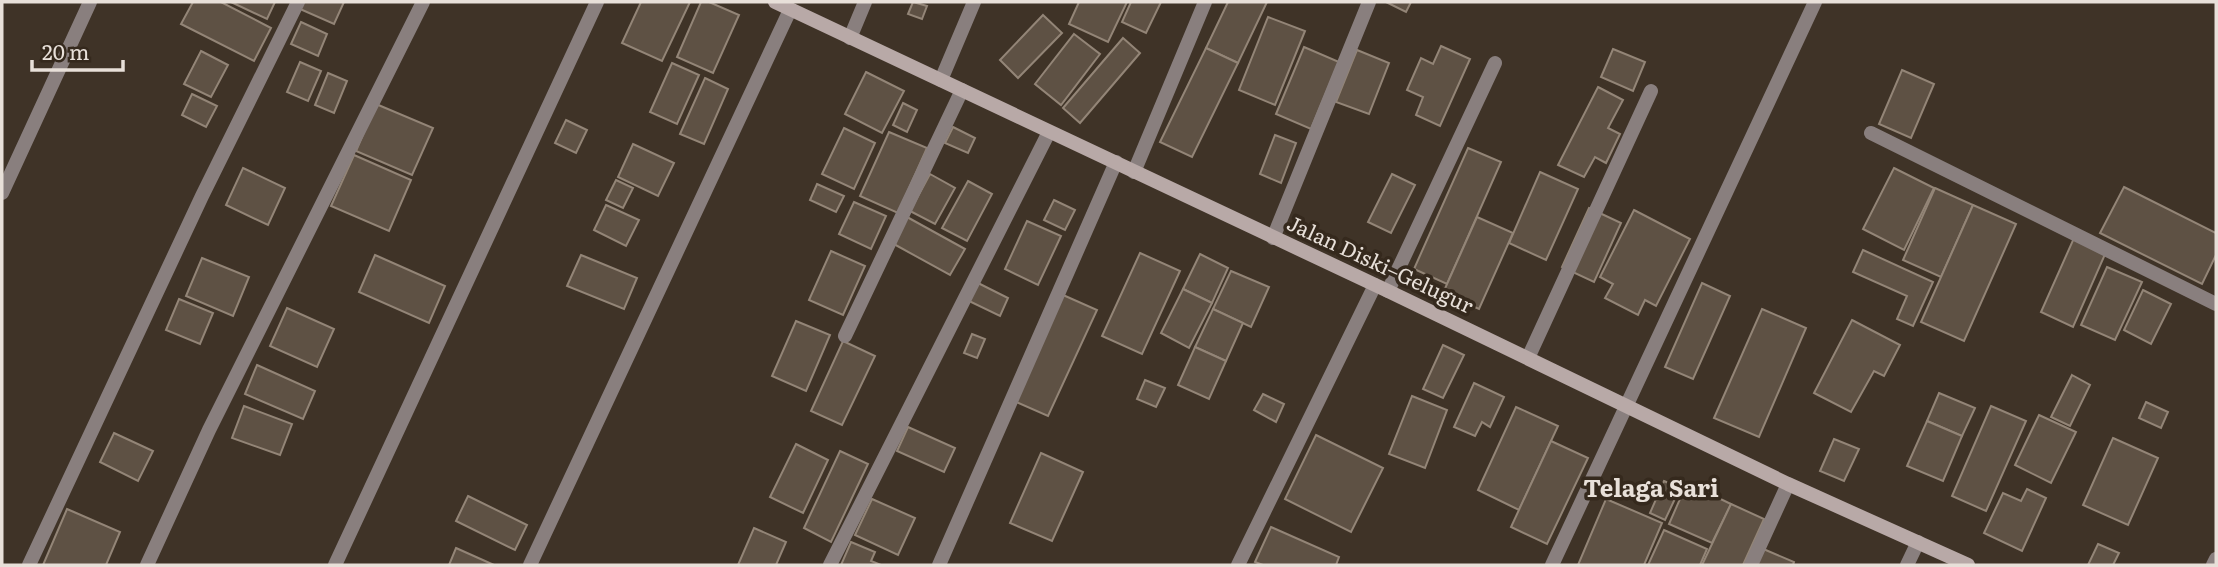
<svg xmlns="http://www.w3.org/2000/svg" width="2218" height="567" font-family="Literata,serif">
<rect width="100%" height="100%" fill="#3f3327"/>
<g fill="#5e5144" stroke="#938577" stroke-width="2">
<path d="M193,2h28l50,26 -17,33 -73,-37z"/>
<path d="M231,2h44l-8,17z"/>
<path d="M304,2h40l-10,22 -34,-15z"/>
<path d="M641,2h49l-28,59 -40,-18z"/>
<path d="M701,2h8l30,13 -26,58 -36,-16z"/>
<path d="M913,2l14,4 -5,13 -14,-5z"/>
<path d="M1079,2h48l-19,40 -39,-18z"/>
<path d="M1131,2h30l-15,31 -24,-11z"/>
<path d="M1228,2h39l-29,61 -32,-15z"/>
<path d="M1386,2h25l-5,10z"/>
<path d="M1043,15l19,18 -44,45 -18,-18z"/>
<path d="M1268,17l37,14 -30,74 -36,-15z"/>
<path d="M301,22l26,12 -9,22 -27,-12z"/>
<path d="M1074,34l26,20 -39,51 -26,-21z"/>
<path d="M1123,38l17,15 -60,70 -17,-15z"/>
<path d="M1441,46l29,13 -30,67 -24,-11 7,-18 -16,-7 14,-32 12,6z"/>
<path d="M1304,47l35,15 -28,67 -35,-15z"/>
<path d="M1206,48l32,15 -46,94 -32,-15z"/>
<path d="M1613,49l32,13 -12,29 -32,-14z"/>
<path d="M1357,50l32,13 -20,51 -33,-12z"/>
<path d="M201,51l27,14 -17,32 -27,-13z"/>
<path d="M300,62l21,9 -13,30 -21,-9z"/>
<path d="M672,63l27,12 -22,49 -27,-12z"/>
<path d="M1902,70l32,14 -23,54 -32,-14z"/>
<path d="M866,72l38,19 -22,42 -37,-19z"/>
<path d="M328,73l19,8 -13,32 -19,-8z"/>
<path d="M705,78l23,11 -24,55 -24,-10z"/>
<path d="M1598,87l25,13 -15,28 12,6 -14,29 -11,-6 -11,20 -26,-12z"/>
<path d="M192,94l25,12 -11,21 -24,-12z"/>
<path d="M903,103l14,7 -10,22 -14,-7z"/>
<path d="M376,104l57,24 -21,47 -56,-24z"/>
<path d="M566,120l21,10 -11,23 -21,-10z"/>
<path d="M953,127l22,11 -7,15 -23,-10z"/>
<path d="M844,128l31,15 -21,46 -32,-15z"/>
<path d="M889,132l38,16 -29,65 -38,-17z"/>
<path d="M1275,135l21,8 -15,40 -21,-9z"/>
<path d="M633,144l41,19 -16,33 -40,-19z"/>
<path d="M1468,148l33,14 -54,122 -33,-15z"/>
<path d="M354,155l57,25 -22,51 -58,-25z"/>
<path d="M243,168l42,20 -17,37 -42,-20z"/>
<path d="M1894,168l40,20 -30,62 -41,-21z"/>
<path d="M1540,172l38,17 -32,71 -37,-17z"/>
<path d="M930,174l25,14 -20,36 -25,-13z"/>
<path d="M1392,174l23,11 -24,48 -23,-11z"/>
<path d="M616,180l17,8 -10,20 -17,-8z"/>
<path d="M968,181l24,13 -25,47 -25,-13z"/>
<path d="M817,184l27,12 -8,16 -26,-12z"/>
<path d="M2124,187l92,46v22l-14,29 -102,-51z"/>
<path d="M1935,188l38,17 -32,72 -38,-17z"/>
<path d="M1054,200l21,10 -10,20 -21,-10z"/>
<path d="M854,202l32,14 -15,33 -32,-15z"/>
<path d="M606,205l33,15 -13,26 -32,-16z"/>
<path d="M1973,205l43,19 -52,117 -43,-19z"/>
<path d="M1589,208l32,15 -27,59 -32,-15z"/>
<path d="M1634,210l56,29 -34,67 -11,-6 -7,15 -33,-17 8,-14 -13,-7z"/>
<path d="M907,217l58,32 -15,26 -58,-32z"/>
<path d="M1477,217l36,16 -34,76 -36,-16z"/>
<path d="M1027,221l34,15 -23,49 -33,-16z"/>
<path d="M2074,238l32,14 -33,75 -32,-15z"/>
<path d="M1863,250l70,32 -20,44 -16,-7 10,-23 -54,-24z"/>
<path d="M831,251l34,15 -22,49 -34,-15z"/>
<path d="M1140,253l40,18 -38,83 -40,-18z"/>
<path d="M1200,254l28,14 -16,35 -29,-14z"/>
<path d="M375,255l70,31 -16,37 -70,-31z"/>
<path d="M581,255l56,23 -13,31 -57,-23z"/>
<path d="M202,258l47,19 -16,39 -47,-20z"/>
<path d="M2107,267l35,15 -27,58 -34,-15z"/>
<path d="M1231,271l38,16 -18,40 -38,-18z"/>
<path d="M978,283l30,15 -8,18 -31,-15z"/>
<path d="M1702,283l28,13 -37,83 -28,-12z"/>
<path d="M1183,289l29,14 -23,45 -28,-15z"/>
<path d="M2143,290l28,14 -20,40 -27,-14z"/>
<path d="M1063,295l34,15 -49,106 -34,-15z"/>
<path d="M179,299l34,14 -13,31 -34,-14z"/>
<path d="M287,308l47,21 -17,38 -47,-21z"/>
<path d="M1213,309l30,14 -17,38 -31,-14z"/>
<path d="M1762,309l44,19 -47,109 -45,-19z"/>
<path d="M1852,320l48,25 -16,31 -10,-5 -23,41 -37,-19z"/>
<path d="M796,321l34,14 -24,56 -34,-15z"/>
<path d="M972,334l13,5 -8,19 -13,-5z"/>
<path d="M843,341l32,15 -33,69 -31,-14z"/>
<path d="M1443,345l21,10 -21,43 -20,-9z"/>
<path d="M1195,347l31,14 -17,38 -31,-14z"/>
<path d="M257,365l58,26 -12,28 -58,-25z"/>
<path d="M2072,375l18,10 -20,41 -19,-9z"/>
<path d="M1145,380l20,8 -9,19 -19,-8z"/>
<path d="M1474,383l30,14 -14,30 -8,-5 -7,14 -21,-9z"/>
<path d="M1939,393l36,15 -13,28 -35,-15z"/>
<path d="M1263,394l21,10 -8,18 -22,-12z"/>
<path d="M1412,396l35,14 -22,58 -36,-14z"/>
<path d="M2146,402l22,10 -7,16 -22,-10z"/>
<path d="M244,406l48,18 -12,31 -48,-17z"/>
<path d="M1991,406l35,15 -40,90 -34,-15z"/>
<path d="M1516,407l42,19 -39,84 -41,-20z"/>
<path d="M2039,415l37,17 -25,51 -36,-18z"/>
<path d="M1927,421l35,15 -19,45 -36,-15z"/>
<path d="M908,427l47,21 -11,24 -47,-21z"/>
<path d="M114,433l39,18 -15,30 -38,-19z"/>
<path d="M1316,435l67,33 -32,64 -66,-33z"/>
<path d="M2113,438l45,20 -30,67 -45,-20z"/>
<path d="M1834,439l25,10 -15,32 -24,-10z"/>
<path d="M1551,441l37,17 -41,86 -36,-17z"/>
<path d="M796,444l32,16 -25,53 -33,-16z"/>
<path d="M840,451l28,13 -37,78 -27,-14z"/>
<path d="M1041,453l42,19 -31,69 -42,-18z"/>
<path d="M1664,481l16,7 -15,32 -15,-7z"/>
<path d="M1687,483l44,21 -19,39 -43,-19z"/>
<path d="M2027,489l19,9 -24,53 -38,-18 19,-40 18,8z"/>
<path d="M468,496l59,29 -12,25 -59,-29z"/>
<path d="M872,499l43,19 -17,37 -43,-20z"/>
<path d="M1606,499l56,24 -18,42h-66z"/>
<path d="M1731,504l33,15 -21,46h-41z"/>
<path d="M67,509l53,23 -14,33h-63z"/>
<path d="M1271,527l68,30 -3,8h-73l-8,-3z"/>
<path d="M754,528l32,14 -10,23h-38z"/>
<path d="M1664,530l43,19 -7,16h-52z"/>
<path d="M851,542l24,10 -4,9 10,4h-40z"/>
<path d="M2098,544l21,9 -6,12h-25z"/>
<path d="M456,548l38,17h-45z"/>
<path d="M1761,548l33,14 -1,3h-39z"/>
</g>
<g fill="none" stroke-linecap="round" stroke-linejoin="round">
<g stroke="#897f7e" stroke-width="14">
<path d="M850,38l15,-36"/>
<path d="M941,80l33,-78"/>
<path d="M1871,133l345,171"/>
<path d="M1134,172l71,-170"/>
<path d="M2,193l88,-191"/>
<path d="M1273,238l96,-236"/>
<path d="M1388,291l107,-228"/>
<path d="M845,336l117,-246"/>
<path d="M1528,358l123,-267"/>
<path d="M29,565l173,-369 96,-194"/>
<path d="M147,565l62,-135 214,-428"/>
<path d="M335,565l262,-563"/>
<path d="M530,565l260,-555"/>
<path d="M830,565l219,-433"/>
<path d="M939,565l177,-403"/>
<path d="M1238,565l137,-280"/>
<path d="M1552,565l263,-563"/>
<path d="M1751,565l37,-81"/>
<path d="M1907,565l11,-23"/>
<path d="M2213,565l3,-6"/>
</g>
<path stroke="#b8a9a7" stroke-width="14" d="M775,2l613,289 400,193 180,81"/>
</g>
<g text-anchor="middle" stroke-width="7" stroke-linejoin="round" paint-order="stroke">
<g font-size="21" fill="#e8e0d9" stroke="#35291d">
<text transform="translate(1380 265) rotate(25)" y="7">Jalan Diski–Gelugur</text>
</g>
<g font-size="24" font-weight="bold" fill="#e8e0d9" stroke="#35291d">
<text x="1651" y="497">Telaga Sari</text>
</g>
</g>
<rect width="2218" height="567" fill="none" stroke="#e8e0d9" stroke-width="7"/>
<path d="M32 60v10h91v-10" fill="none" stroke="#e8e0d9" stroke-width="3.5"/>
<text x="42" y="60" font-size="21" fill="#e8e0d9" stroke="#35291d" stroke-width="5" paint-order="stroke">20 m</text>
</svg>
